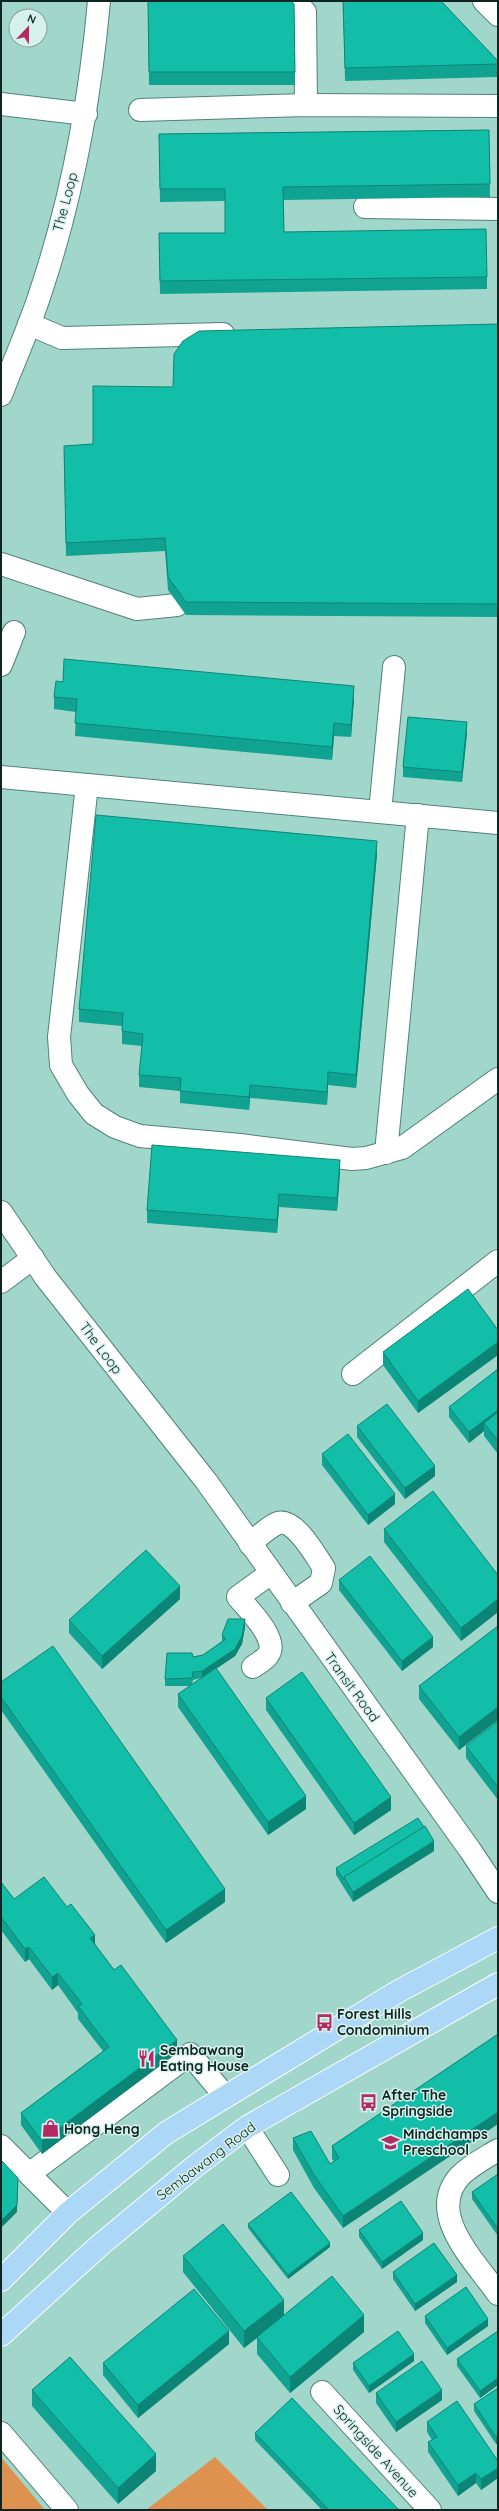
<svg xmlns="http://www.w3.org/2000/svg" width="499" height="2511" font-family="Quicksand,sans-serif">
<rect width="100%" height="100%" fill="#a1d6cb"/>
<g fill="#dd924f">
<path d="M1,2457l44,53h-44z"/>
<path d="M215,2457l53,53h-122z"/>
</g>
<g fill="none" stroke-linecap="round" stroke-linejoin="round">
<defs>
<g id="minor">
<path d="M294,1l11,11 1,93"/>
<path d="M484,1l14,14"/>
<path d="M1,104l85,10"/>
<path d="M140,110l166,-5 192,1"/>
<path d="M365,207l133,2"/>
<path d="M29,324l33,14 161,-4"/>
<path d="M1,395c13,-34 28,-67 39,-101 32,-95 50,-193 59,-293"/>
<path d="M1,564l136,45 40,-4"/>
<path d="M1,665l13,-33"/>
<path d="M1,777l497,46"/>
<path d="M87,785l-28,252 2,28 17,29 16,20 21,13 25,9 100,9 112,14 14,-1 36,-10 96,-69"/>
<path d="M380,812l14,-145"/>
<path d="M386,1153l32,-338"/>
<path d="M1,1212l45,66 160,203 264,369 28,42"/>
<path d="M1,1282l32,-24"/>
<path d="M353,1374l145,-113"/>
<path d="M250,1544c8,-7 18,-17 28,-21 16,-6 38,33 46,45l-3,15 -29,20"/>
<path d="M253,1667c5,-4 12,-7 15,-12 12,-15 -21,-47 -30,-58l33,-24"/>
<path d="M247,2127l31,48"/>
<path d="M1,2146l67,67"/>
<path d="M498,2150c-13,8 -27,15 -38,26 -35,38 16,86 38,118"/>
<path d="M29,2174l161,-120 35,42"/>
<path d="M322,2392l108,118"/>
<path d="M1,2433l66,77"/>
</g>
<g id="major">
<path d="M1,2280l67,-67 98,-80 233,-142 99,-53"/>
<path d="M1,2335l98,-89 95,-79 53,-40 251,-143"/>
</g>
</defs>
<use href="#minor" stroke="#50837a" stroke-width="24"/>
<use href="#major" stroke="#fff" stroke-width="24"/>
<use href="#minor" stroke="#fff" stroke-width="22"/>
<use href="#major" stroke="#acd7f6" stroke-width="22"/>
</g>
<g fill="#10a391" fill-rule="evenodd">
<path d="M148,1l146,3 1,81h-146z"/>
<path d="M343,1h98l57,60v16l-153,4z"/>
<path d="M489,130l1,67 -207,3 1,32 203,45v12l-327,5 -1,-48 66,-13v-32l-65,1 -1,-68z"/>
<path d="M498,324v293l-312,-2 -18,-25 -3,-39 -99,5 -2,-110 29,-2 80,-57z"/>
<path d="M54,697l300,2 -3,38 -17,-1 -2,24 -257,-24 1,-24 -22,-3z"/>
<path d="M467,733l-5,49 -59,-5v-10z"/>
<path d="M377,854l-21,234 -28,-3 -1,20 -77,-7 -1,12 -69,-7v-12l-41,-4v-12l3,-29 -20,-2v-18l-43,-4v-13z"/>
<path d="M340,1172l-3,39 -58,-4 -2,26 -130,-10v-13z"/>
<path d="M498,1330v25l-80,58 -35,-48v-13z"/>
<path d="M498,1369v85l-14,-18v-5l-15,12 -20,-26v-10z"/>
<path d="M357,1426l78,50 -30,23 -48,-62z"/>
<path d="M322,1454l73,50 -27,21 -46,-60z"/>
<path d="M384,1529l114,46v37l-37,29 -77,-99z"/>
<path d="M339,1580l94,67 -31,24 -63,-81z"/>
<path d="M180,1599l-78,70 -33,-36v-13z"/>
<path d="M498,1626v94l-39,30 -40,-51v-13z"/>
<path d="M245,1627l-3,17 -7,12 -19,13 90,140 -38,26 -90,-128v-13l12,-8h-25v-7l28,-22 10,-2 19,-14v-6zM201,1678l-9,6 1,-4z"/>
<path d="M1,1682l224,220 -59,41 -165,-233z"/>
<path d="M266,1698l125,112 -37,25 -88,-125z"/>
<path d="M498,1721v79l-32,-42v-12z"/>
<path d="M434,1851l-81,51 -17,-27v-7z"/>
<path d="M1,1882l13,17 81,45 82,109 -135,101 -21,-29v-12l82,-62 -25,-32v-6l-20,-28 -6,5 -23,-31 -4,3 -24,-32z"/>
<path d="M498,2034l-155,194 -29,-40 -21,-38v-12l37,26 4,-3 -2,-2v-13z"/>
<path d="M498,2174v62l-26,-37v-7z"/>
<path d="M248,2224l82,23 -42,32 -40,-51z"/>
<path d="M359,2230l64,10 -41,29 -23,-32z"/>
<path d="M183,2256l101,59 80,17 -74,61 -33,-39v-16l-13,10 -61,-76z"/>
<path d="M393,2272l64,10 -42,29 -22,-32z"/>
<path d="M425,2316l63,10 -41,29 -22,-32z"/>
<path d="M498,2331v54l-18,13 -23,-32v-7z"/>
<path d="M229,2344l-91,74 -35,-43v-12z"/>
<path d="M414,2361l-45,32 -16,-23v-7z"/>
<path d="M498,2388v55l-2,1 -22,-33v-7z"/>
<path d="M32,2390l124,81 -38,33 -86,-98z"/>
<path d="M376,2393l66,7 -46,32 -20,-29z"/>
<path d="M427,2422l71,39v17l-17,12 -5,-7 -18,13 -30,-44v-10l4,-2 -5,-8z"/>
<path d="M255,2433l144,77h-77l-67,-70z"/>
</g>
<g fill="#0d8576">
<path d="M354,686v13l-3,38v-12z"/>
<path d="M467,722v11l-5,49v-10z"/>
<path d="M334,723v13l-2,24v-13z"/>
<path d="M377,841v13l-21,234v-13z"/>
<path d="M328,1072v13l-1,20v-13z"/>
<path d="M250,1085v13l-1,12v-13z"/>
<path d="M340,1160v12l-3,39v-13z"/>
<path d="M279,1194v13l-2,26v-13z"/>
<path d="M498,1342v13l-80,58v-12z"/>
<path d="M498,1410v10l-14,3v8l-15,12v-11z"/>
<path d="M435,1466v10l-30,23v-11z"/>
<path d="M395,1494v10l-27,21v-10z"/>
<path d="M180,1586v13l-78,70v-13z"/>
<path d="M498,1599v13l-37,29v-13z"/>
<path d="M245,1619v8l-3,17 -7,12 -33,22v-7z"/>
<path d="M433,1637v10l-31,24v-10z"/>
<path d="M498,1707v13l-39,30v-13z"/>
<path d="M306,1796v13l-38,26v-13z"/>
<path d="M391,1797v13l-37,25v-12z"/>
<path d="M434,1841v10l-81,51v-10z"/>
<path d="M225,1889v13l-59,41v-13z"/>
<path d="M95,1935v13l-5,-10z"/>
<path d="M29,1947v12l-4,3v-13z"/>
<path d="M58,1973v12l-6,5v-13z"/>
<path d="M177,2040v13l-135,101v-13z"/>
<path d="M498,2112v12l-155,104v-12z"/>
<path d="M18,2178l-1,34 -16,16v-7z"/>
<path d="M423,2233v7l-41,29v-7z"/>
<path d="M330,2243v4l-42,32v-4z"/>
<path d="M457,2275v7l-42,29v-7z"/>
<path d="M284,2300v16l-40,32v-17z"/>
<path d="M364,2315v17l-74,61v-16z"/>
<path d="M488,2319v7l-41,29v-7z"/>
<path d="M229,2331v13l-91,74v-13z"/>
<path d="M414,2354v7l-45,32v-7z"/>
<path d="M498,2378v7l-18,13v-7z"/>
<path d="M442,2390v10l-46,32v-10z"/>
<path d="M498,2436v7l-2,1v-7z"/>
<path d="M156,2454v17l-38,33v-16z"/>
<path d="M498,2468v10l-17,12v-11z"/>
<path d="M476,2473v10l-18,13v-11z"/>
</g>
<g fill="#13bea9" stroke="#0d8576">
<path d="M148,1h143l3,3 1,68h-146z"/>
<path d="M343,1h98l57,60v3l-153,4z"/>
<path d="M489,130l1,54 -207,3 1,45 202,-3 1,48 -327,4 -1,-48h66v-44h-65l-1,-55z"/>
<path d="M498,324v280l-312,-2 -18,-25 -3,-39 -99,5 -2,-97 29,-2v-58l80,1 1,-33 9,-13 16,-10z"/>
<path d="M64,659l290,27 -3,39 -17,-2 -2,24 -257,-24 2,-24 -23,-2 2,-16 7,1z"/>
<path d="M408,717l59,5 -5,50 -59,-5z"/>
<path d="M96,815l281,26 -21,234 -28,-3 -1,20 -77,-7 -1,12 -69,-6 1,-13 -42,-3 4,-41 -21,-3 1,-18 -44,-4z"/>
<path d="M152,1145l188,15 -3,38 -58,-4 -2,26 -130,-10z"/>
<path d="M468,1289l30,41v12l-80,59 -35,-49z"/>
<path d="M498,1369v41l-29,22 -20,-25z"/>
<path d="M387,1404l48,62 -30,22 -48,-62z"/>
<path d="M498,1412v29l-14,-18z"/>
<path d="M348,1434l47,60 -27,21 -46,-61z"/>
<path d="M433,1491l65,84v24l-37,29 -77,-99z"/>
<path d="M146,1550l34,36 -78,70 -33,-36z"/>
<path d="M370,1556l63,81 -31,24 -63,-81z"/>
<path d="M228,1619h17l-3,17 -7,13 -33,22 -9,1 -1,6 -27,1 2,-26h25l1,4 10,-2 23,-16 -4,-4z"/>
<path d="M498,1626v81l-39,30 -40,-51z"/>
<path d="M53,1646l172,243 -59,41 -165,-233v-15z"/>
<path d="M216,1668l90,128 -38,26 -90,-128z"/>
<path d="M302,1672l89,125 -37,26 -88,-125z"/>
<path d="M498,1721v66l-32,-41z"/>
<path d="M418,1818l6,9 -80,50v3l-8,-12z"/>
<path d="M425,1826l9,15 -81,51 -9,-15z"/>
<path d="M44,1877l23,30 4,-3 24,31 -5,3 24,32 7,-5 56,75 -135,101 -21,-28 88,-66 -31,-41 4,-2 -24,-31 -6,4 -23,-30 -4,2 -24,-32v-35l13,17z"/>
<path d="M498,2034v78l-155,104 -29,-41 -21,-37 18,-7 19,33 9,-6 -7,-12z"/>
<path d="M1,2160l17,18 -1,27 -16,16z"/>
<path d="M498,2174v55l-26,-37z"/>
<path d="M291,2192l39,51 -42,32 -40,-51z"/>
<path d="M401,2201l22,32 -41,29 -23,-32z"/>
<path d="M223,2224l61,76 -40,31 -61,-75z"/>
<path d="M434,2243l23,32 -42,29 -22,-32z"/>
<path d="M332,2276l32,39 -74,62 -33,-40z"/>
<path d="M466,2287l22,32 -41,29 -22,-32z"/>
<path d="M194,2289l35,42 -91,74 -35,-42z"/>
<path d="M398,2331l16,23 -45,32 -16,-23z"/>
<path d="M498,2331v47l-18,13 -23,-32z"/>
<path d="M70,2357l86,97 -38,34 -86,-98z"/>
<path d="M422,2361l20,29 -46,32 -20,-29z"/>
<path d="M498,2388v48l-2,1 -22,-33z"/>
<path d="M292,2398l107,112h-70l-74,-77z"/>
<path d="M457,2401l41,60v7l-17,11 -5,-6 -18,12 -30,-43 9,-5 -10,-15z"/>
</g>
<defs>
<symbol id="bus-bare" viewBox="-9 -9 18 18"><path d="M-5-6H5V4H4V6H2V4H-2V6H-4V4H-5ZM-3.5-4V0h7V-4ZM-3.5 1.2v1.5H-2V1.2ZM2 1.2v1.5H3.5V1.2Z" fill="#b52a63" stroke="#d6f1eb" stroke-width="2.5" paint-order="stroke"/></symbol>
<symbol id="restaurant-bare" viewBox="-9 -9 18 18"><path d="M-5-6h1v4h1v-4h1v4h1v-4h1v5L-1.5 .5V6h-2V.5L-5-1ZM5-6V6H3V1.5H1.5Q1.5-4 5-6Z" fill="#b52a63" stroke="#d6f1eb" stroke-width="2.5" paint-order="stroke"/></symbol>
<symbol id="shop-bare" viewBox="-9 -9 18 18"><path d="M-5-2.5h2.3a2.7 3.5 0 0 1 5.4 0H5L5.5 6h-11ZM-1.5-2.5h3a1.5 2.3 0 0 0-3 0Z" fill="#b52a63" stroke="#d6f1eb" stroke-width="2.5" paint-order="stroke"/></symbol>
<symbol id="school-bare" viewBox="-9 -9 18 18"><path d="M0-5L7-2L0 1L-7-2ZM-4 1L0 2.5L4 1V4Q0 6-4 4Z" fill="#b52a63" stroke="#d6f1eb" stroke-width="2.5" paint-order="stroke"/></symbol>
</defs>
<g fill-rule="evenodd">
<use href="#bus-bare" x="312" y="2010" width="25" height="25"/>
<use href="#restaurant-bare" x="134" y="2046" width="25" height="25"/>
<use href="#bus-bare" x="356" y="2090" width="25" height="25"/>
<use href="#shop-bare" x="38" y="2116" width="25" height="25"/>
<use href="#school-bare" x="378" y="2130" width="25" height="25"/>
</g>
<g text-anchor="middle" stroke-width="3" stroke-linejoin="round" paint-order="stroke">
<g font-size="14" fill="#0f2521" stroke="#d6f1eb">
<text transform="translate(65 202) rotate(-75)" y="5">The Loop</text>
<text transform="translate(101 1348) rotate(53)" y="5">The Loop</text>
<text transform="translate(352 1687) rotate(54)" y="5">Transit Road</text>
<text transform="translate(206 2161) rotate(-37)" y="5">Sembawang Road</text>
<text transform="translate(376 2451) rotate(48)" y="5">Springside Avenue</text>
</g>
<g font-size="14" font-weight="bold" fill="#0f2521" stroke="#d6f1eb" text-anchor="start">
<text x="337" y="2019">Forest Hills<tspan x="337" dy="16">Condominium</tspan></text>
<text x="160" y="2055">Sembawang<tspan x="160" dy="16">Eating House</tspan></text>
<text x="382" y="2100">After The<tspan x="382" dy="16">Springside</tspan></text>
<text x="64" y="2134">Hong Heng</text>
<text x="403" y="2139">Mindchamps<tspan x="403" dy="16">Preschool</tspan></text>
</g>
</g>
<rect width="499" height="2511" fill="none" stroke="#0f2521" stroke-width="4"/>
<g transform="translate(28 28) rotate(22)"><circle r="19" fill="#d6f1eb" stroke="#869f9a"/>
<path d="M0-3L7 15L0 10L-7 15Z" fill="#b52a63"/>
<text y="-6" font-size="11" font-weight="bold" text-anchor="middle" fill="#0f2521">N</text>
</g>
</svg>
